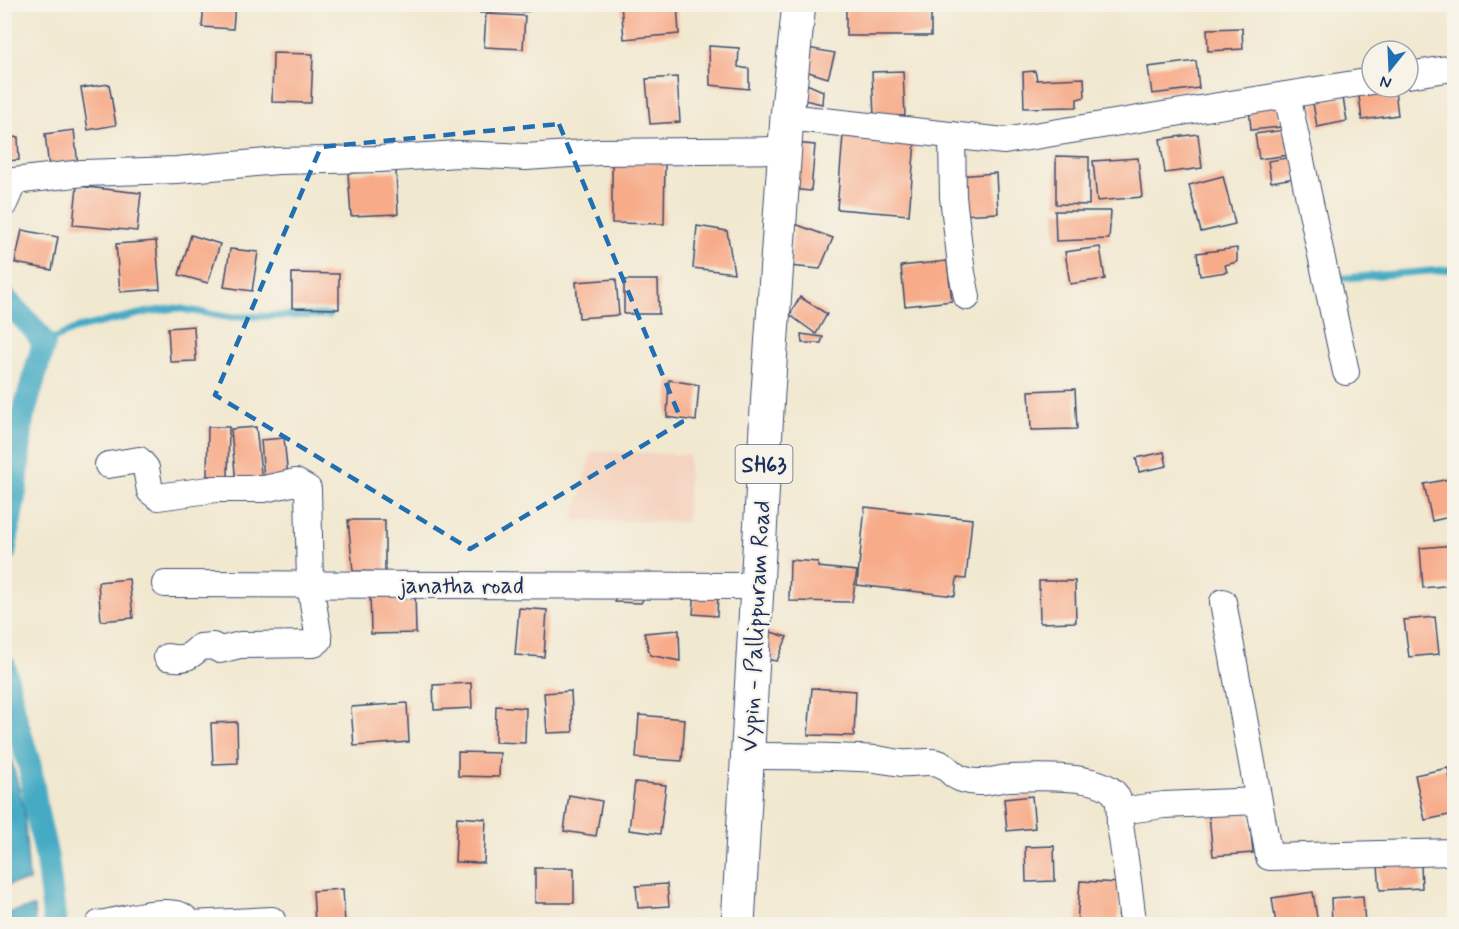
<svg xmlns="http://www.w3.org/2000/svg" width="1459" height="929" font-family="Mynerve,sans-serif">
<rect width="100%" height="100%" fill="#f7f3e8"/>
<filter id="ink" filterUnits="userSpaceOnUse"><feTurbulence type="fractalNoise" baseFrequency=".0167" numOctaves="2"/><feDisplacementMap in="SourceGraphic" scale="12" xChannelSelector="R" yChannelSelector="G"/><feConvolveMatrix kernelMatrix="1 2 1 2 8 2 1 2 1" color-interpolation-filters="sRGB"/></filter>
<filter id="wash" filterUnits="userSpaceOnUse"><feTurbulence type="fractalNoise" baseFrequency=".008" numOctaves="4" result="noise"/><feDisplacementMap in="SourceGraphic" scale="24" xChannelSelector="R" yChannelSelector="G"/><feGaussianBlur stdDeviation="1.35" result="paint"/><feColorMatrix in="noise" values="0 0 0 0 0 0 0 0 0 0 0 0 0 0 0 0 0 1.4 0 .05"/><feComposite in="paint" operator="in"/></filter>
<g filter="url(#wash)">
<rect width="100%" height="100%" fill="#f1e8d0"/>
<path fill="#f4d3c0" d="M592,451l97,4 -2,67 -114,-2z"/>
<g fill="#44abc4" stroke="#306d91" stroke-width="1.5">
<path d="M4,732l20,76 5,73 -24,4z"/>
<path d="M34,907l1,17h-30v-11z"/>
</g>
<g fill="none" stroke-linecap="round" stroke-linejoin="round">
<g stroke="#44abc4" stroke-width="7">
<path d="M1333,279l121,-10"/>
<path d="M44,343l34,-15 70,-16 28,-4 51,9 102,-2"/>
</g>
<g stroke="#44abc4" stroke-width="24">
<path d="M4,298l29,30 11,15 -22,76 -6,67 -12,67"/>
<path d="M4,666l12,54 14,47 7,46 10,45 8,66"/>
</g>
</g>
<g id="blocks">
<g fill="#f7ab89">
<path d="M204,4h31l-2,25 -31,-2z"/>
<path d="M480,4h49l1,7 -50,2z"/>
<path d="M621,4h56l2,30 -55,5z"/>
<path d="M931,5v31h-85v-30z"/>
<path d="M486,14l39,2 -2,33 -39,-2z"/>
<path d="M1242,28l1,21 -35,2 -1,-22z"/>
<path d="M709,46l30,2 -1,19 11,2v20l-39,-4z"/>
<path d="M802,47l33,6 -7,25 -26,-8z"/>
<path d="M273,53l40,1 -2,49 -39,-1z"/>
<path d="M1196,61l3,27 -47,6 -4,-27z"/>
<path d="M903,71l2,45h-31l-2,-44z"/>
<path d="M1035,71l2,9 47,-2 1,19 -8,2v8l-53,1 -1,-36z"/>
<path d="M677,77l3,45 -30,2 -4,-45z"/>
<path d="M802,82l21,9 -1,13 -27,-6z"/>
<path d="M109,84l7,41 -28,5 -7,-42z"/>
<path d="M1395,91l3,24 -36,5 -3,-24z"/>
<path d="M1343,98l4,23 -30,6 -4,-24z"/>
<path d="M1278,104l3,23 -30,3 -2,-23z"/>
<path d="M74,130l4,35 -29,3 -4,-34z"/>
<path d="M1285,130l4,25 -30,4 -4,-25z"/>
<path d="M1198,134l4,34 -37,5 -5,-34z"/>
<path d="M843,135l72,6 -6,74 -72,-6z"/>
<path d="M18,137l1,23 -15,1v-23z"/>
<path d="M793,143l22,2 -4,46 -22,-2z"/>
<path d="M1056,156l33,1v48l-33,-1z"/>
<path d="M1298,156l3,21 -30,5 -3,-21z"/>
<path d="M1138,158l4,39 -45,4 -4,-40z"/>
<path d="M665,162l-1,62 -52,-1v-60z"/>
<path d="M396,171l2,43 -47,2 -3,-43z"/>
<path d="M996,173l2,40 -38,2 -2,-39z"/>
<path d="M1223,176l12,48 -34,8 -12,-47z"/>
<path d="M77,186l64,7 -4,38 -64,-6z"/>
<path d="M1055,211h56l-2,28 -53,2z"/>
<path d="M795,224l38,14 -13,31 -31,-3z"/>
<path d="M697,226l30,5 7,42 -41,-5z"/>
<path d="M22,230l36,7 -6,33 -37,-7z"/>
<path d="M191,235l29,9 -12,39 -29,-8z"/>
<path d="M156,241l4,48 -40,3 -4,-48z"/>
<path d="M1100,247l5,32 -35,5 -5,-32z"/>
<path d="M1237,248v14l-12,3 2,7 -27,4 -3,-23z"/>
<path d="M230,249l28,3 -6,39 -28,-4z"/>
<path d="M947,261l5,40 -47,5 -4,-40z"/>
<path d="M292,273l47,1v35l-47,-1z"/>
<path d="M616,279l3,36 -40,3 -3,-36z"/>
<path d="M624,280h34l1,34h-35z"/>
<path d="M800,297l27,17 -11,20 -26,-19z"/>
<path d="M194,326l2,35 -26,1 -2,-34z"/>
<path d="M801,334l22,3 -2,6h-19z"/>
<path d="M669,380l30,5 -3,36 -29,-4z"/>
<path d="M1075,389l2,40 -46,1 -2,-39z"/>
<path d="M208,427h21l-1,49h-21z"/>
<path d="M256,427l6,55 -26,2 -5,-55z"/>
<path d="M284,438l4,39 -24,2 -3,-39z"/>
<path d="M1164,452l3,14 -28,6 -3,-14z"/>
<path d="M1454,478v38l-22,5 -8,-37z"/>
<path d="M865,507l107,12 -6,60 -9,-1 -2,18 -98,-11z"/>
<path d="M348,520h37v52l-32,-1z"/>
<path d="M1454,545v40l-31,3 -3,-40z"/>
<path d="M790,560l28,2v5l39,4 -5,31 -63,-1z"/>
<path d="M129,579l4,39 -32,3 -3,-39z"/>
<path d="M1039,581h36l1,41 -36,1z"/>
<path d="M649,589l-8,14 -26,-1v-11z"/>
<path d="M695,590l23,2 -1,24 -24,-2z"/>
<path d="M370,591h45l1,42 -45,1z"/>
<path d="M519,608l28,2 -3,47 -29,-2z"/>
<path d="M1435,617l4,37 -30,3 -5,-37z"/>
<path d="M679,630l1,31 -30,-6 -6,-22z"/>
<path d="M768,631l19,6 -10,24 -14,-2z"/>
<path d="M471,683l1,25 -38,2 -1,-25z"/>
<path d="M812,688l44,3 -2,45 -46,-1z"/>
<path d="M571,691l2,41 -26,1 -3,-40z"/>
<path d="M407,703l2,39 -55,4 -3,-39z"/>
<path d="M496,706l30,2 -1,35 -30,-1z"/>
<path d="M639,715l46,4 -3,42 -46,-3z"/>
<path d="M237,722l1,41 -25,1 -2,-41z"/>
<path d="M458,752l42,1 -1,24 -41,-1z"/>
<path d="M1448,768l6,32v14l-29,6 -10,-45z"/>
<path d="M635,782l31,3 -6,49 -31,-4z"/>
<path d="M569,795l33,6 -6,35 -32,-5z"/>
<path d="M1032,796l3,32 -28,3 -3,-32z"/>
<path d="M1249,812l4,41 -40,3 -4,-40z"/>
<path d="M457,817l29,2 -2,44 -29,-1z"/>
<path d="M1054,846l1,35 -29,1 -1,-35z"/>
<path d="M1421,864l1,24 -42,2 -2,-24z"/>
<rect x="535" y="868" width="39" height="35"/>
<path d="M1080,881l40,2 -2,41h-41z"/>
<path d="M667,884l2,22 -31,2 -2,-22z"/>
<path d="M343,889l2,35h-30l-2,-33z"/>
<path d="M1313,892l5,32h-42l-4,-26z"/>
<path d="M1363,896l2,28h-33l-1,-26z"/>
<path d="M444,919v5h-49v-1z"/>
</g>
</g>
</g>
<g filter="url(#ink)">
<use href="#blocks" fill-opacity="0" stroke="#3b4b6f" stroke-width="1.5"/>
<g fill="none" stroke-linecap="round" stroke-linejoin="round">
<defs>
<g id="street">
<path d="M1408,75l45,-7"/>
<path d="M1287,95l59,277"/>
<path d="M787,117l217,24 368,-60"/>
<path d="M952,135l1,62 9,76 5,24"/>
<path d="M4,204l10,-23 69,-8 94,-3 101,-9 101,-2 79,-5 68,3 73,-5 185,-2"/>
<path d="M108,465l31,-5 7,8 4,23 8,6 58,-8h48l32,-7 12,7 2,95 9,56 -5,4 -74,1 -20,5 -7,-4 -13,1c-11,11 -17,13 -33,10"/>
<path d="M165,584l591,2"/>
<path d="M1223,602l46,255 185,-5"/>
<path d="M747,756c43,0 85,0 128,3 9,1 18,3 27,4 12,1 25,-3 36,0 7,2 10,7 15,11 6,5 17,8 25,8 11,1 22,-4 32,-4 24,-1 90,-4 105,16 7,10 4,20 5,31 5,33 10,66 13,99"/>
<path d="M1120,811l44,-6 94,-4"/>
<path d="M99,924c23,-3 59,-16 81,-9 4,1 8,6 11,9l81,-4"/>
</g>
<path id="primary" d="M738,924l30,-532 19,-275 12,-113"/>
</defs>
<use href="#street" stroke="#3b4b6f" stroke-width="28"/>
<use href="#primary" stroke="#3b4b6f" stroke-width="35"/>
<use href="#street" stroke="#fff" stroke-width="26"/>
<use href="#primary" stroke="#fff" stroke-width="33"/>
</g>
</g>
<path fill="none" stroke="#1f6fb2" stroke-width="4.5" stroke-dasharray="12 8" stroke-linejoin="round" d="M559,124l123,298 -212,127 -255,-154 106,-248z"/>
<g text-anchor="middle" stroke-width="4.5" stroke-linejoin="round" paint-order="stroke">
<rect fill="#f7f3e8" stroke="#5d6a87" stroke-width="1.5" x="735.5" y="445" width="57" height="38" rx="4.5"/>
<g font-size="22" font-weight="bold" fill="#1b2f5e">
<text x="764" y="472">SH63</text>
</g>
<g font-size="24" fill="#1b2f5e" stroke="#f7f3e8">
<text x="461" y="593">janatha road</text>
<text transform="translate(755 626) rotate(-87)" y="8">Vypin - Pallippuram Road</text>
</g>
</g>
<rect width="1459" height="929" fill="none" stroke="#f7f3e8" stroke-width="24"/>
<g transform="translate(1390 69) rotate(198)"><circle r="28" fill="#f7f3e8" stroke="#9fa5b1" stroke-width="1.5"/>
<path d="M0-4.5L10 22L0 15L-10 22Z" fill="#1f6fb2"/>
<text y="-9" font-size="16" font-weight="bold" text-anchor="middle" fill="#1b2f5e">N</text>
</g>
</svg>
